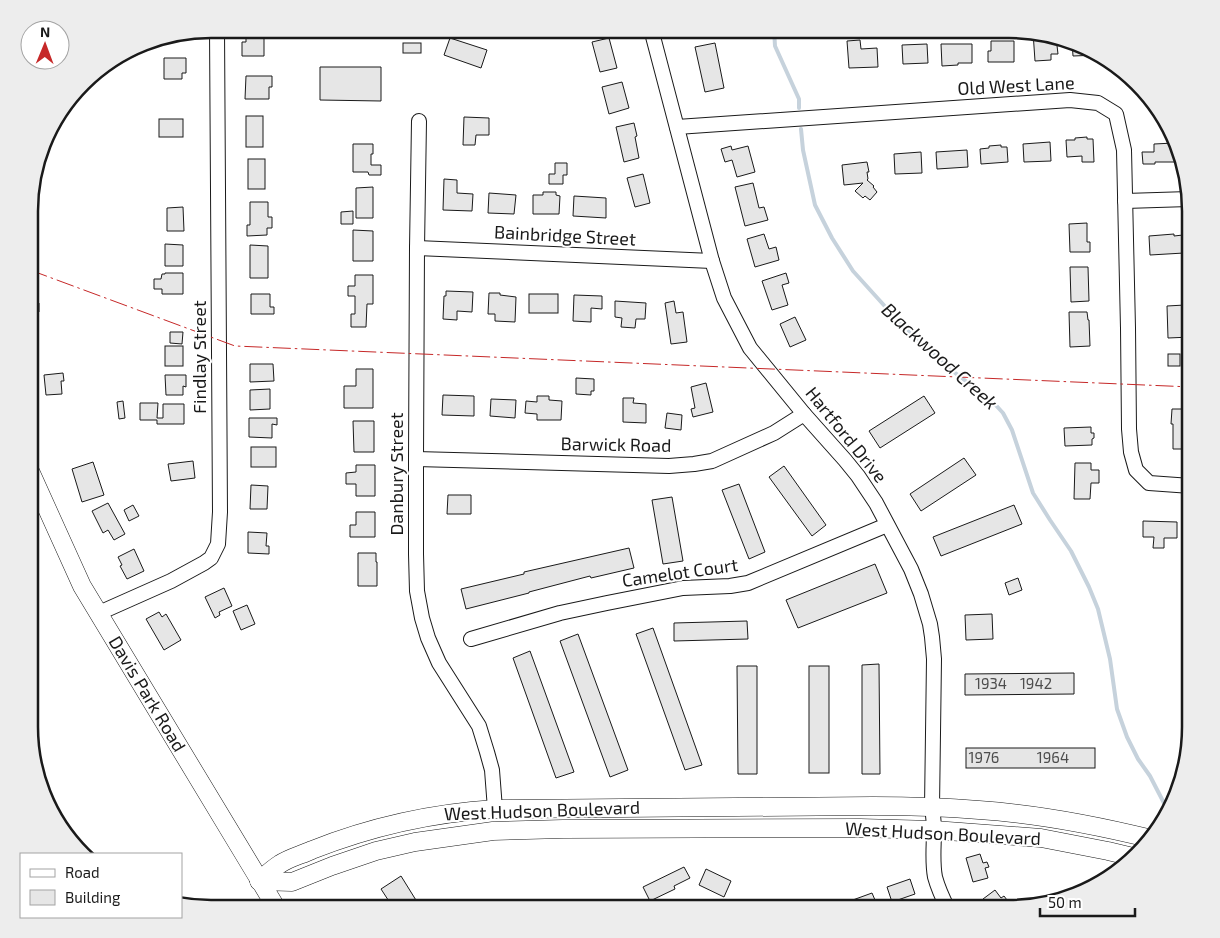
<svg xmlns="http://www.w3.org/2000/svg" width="1220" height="938" font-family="'Exo 2',sans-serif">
<rect width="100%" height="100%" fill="#fff"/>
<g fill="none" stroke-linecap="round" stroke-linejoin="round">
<g stroke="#c6d2dc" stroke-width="4">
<path d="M774,29l1,17 24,53v9"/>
<path d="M801,129l2,21 12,55 17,33 21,33 47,52 46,43 46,35 11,12 9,17 21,63 17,27 21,31 18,36 9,22 12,50 7,50 10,28 11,22 12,17 16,31"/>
<path d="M1166,807l18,-39"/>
</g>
</g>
<g fill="#e6e6e6" stroke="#1a1a1a">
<path d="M246,29h18v27h-22v-14h4z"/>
<rect x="337" y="29" width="25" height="5"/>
<path d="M1033,32l23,5 2,17h-7v6l-16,1z"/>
<path d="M450,38l37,12 -6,18 -37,-13z"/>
<path d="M609,38l8,30 -17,4 -8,-30z"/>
<path d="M860,40l1,9 16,-1 1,19 -29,1 -2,-27z"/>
<path d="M991,41h23v21h-26v-11h3z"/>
<path d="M1072,41l7,1 19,13 -25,1z"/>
<rect x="403" y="43" width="18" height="10"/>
<path d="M715,43l9,45 -19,4 -10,-45z"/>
<path d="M927,44l1,19 -25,1 -1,-19z"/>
<path d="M941,44h31v19h-14v2l-16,1z"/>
<path d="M164,58h22v15h-4v6h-18z"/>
<path d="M320,67h61v34l-61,-1z"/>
<path d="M246,76h26v11h-3v12h-24z"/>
<path d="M622,82l7,26 -20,6 -7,-27z"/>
<rect x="246" y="116" width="17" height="31"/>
<path d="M464,117l25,1v17h-13l-1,10h-12z"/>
<rect x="159" y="119" width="24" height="18"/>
<path d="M634,123l3,13 -2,1 4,21 -15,4 -8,-35z"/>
<path d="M1173,136l7,26h-25v2h-12l-1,-12h12v-8l20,-1z"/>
<path d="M1087,137v2h6l1,23h-12v-6l-15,1 -1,-17h9v-2z"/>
<path d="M1050,142l1,19 -27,1 -1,-18z"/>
<path d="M353,144h20v10h-2v11h10v10h-12l-1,-3h-15z"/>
<path d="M1001,145v2h6l1,15 -27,2 -1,-15 9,-1v-2z"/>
<path d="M731,146l1,4 16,-4 7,26 -18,5 -5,-17 -7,2 -4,-13z"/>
<path d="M967,150l1,17 -31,2 -1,-17z"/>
<path d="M921,152l1,21 -27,1 -1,-20z"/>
<rect x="248" y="159" width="17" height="30"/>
<path d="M867,162l2,10h-2l1,7 -1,1 7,6 -1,1 4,5 -7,8 -5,-4 -2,2 -8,-7 8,-8 -19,2 -2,-20z"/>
<path d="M555,163h12v12h-4v9h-14v-10h6z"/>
<path d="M643,174l7,29 -15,4 -8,-29z"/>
<path d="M444,179l13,1v13l16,1 -1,17 -29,-1z"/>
<path d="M753,183l6,25 5,-1 4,13 -23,6 -10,-39z"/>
<path d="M373,187v31h-17v-30z"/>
<path d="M543,192h13v3l4,1 -1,18h-26v-19h10z"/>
<path d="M489,193l27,2 -2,19 -26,-1z"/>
<path d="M574,196l32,2v20l-33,-2z"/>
<path d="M250,202h18v15h4v11h-5v7l-20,1v-11h3z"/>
<path d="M183,207l1,24h-17v-23z"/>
<path d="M353,211v13h-12v-12z"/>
<path d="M1087,223v19h3v10h-20l-1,-28z"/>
<path d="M353,230l20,1v30h-20z"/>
<path d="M764,234l5,15 7,-2 3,13 -24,7 -8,-28z"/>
<path d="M1174,234v2l9,-1 1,18 -34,2 -1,-19z"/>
<path d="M165,244l18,1v21h-18z"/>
<path d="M250,245l18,1v32h-18z"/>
<path d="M1070,267h18l1,34 -18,1z"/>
<path d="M165,273h18v21h-21v-5h-8v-10h7l1,-5h3z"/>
<path d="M786,273l3,10 -7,2 6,20 -16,5 -10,-29z"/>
<path d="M355,275h18v29h-6l-1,23h-15v-13h4v-18h-7v-10h7z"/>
<path d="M446,291l27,1 -1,20 -15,-1v9l-14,-1 1,-23h2z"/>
<path d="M489,293h11v2l16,2 -1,25 -20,-1v-7h-7z"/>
<path d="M251,294h19v13h4v7h-23z"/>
<rect x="529" y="294" width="29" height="19"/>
<path d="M30,295v8h9v9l-9,-1z"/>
<path d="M574,295l28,1v13l-11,-1v14l-18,-1z"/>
<path d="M615,301l31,2 -1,16h-9l-1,9 -14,-1 1,-9 -7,-1z"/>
<path d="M674,301l2,12 7,-1 4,30 -16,2 -6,-41z"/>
<path d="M1185,305l1,21h5v11l-23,1 -1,-32z"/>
<path d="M1069,312h18l1,8h1l1,26 -20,1z"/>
<path d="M795,317l11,23 -16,7 -10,-23z"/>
<path d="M170,332h13l-1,12 -12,-1z"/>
<rect x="165" y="346" width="18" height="20"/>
<rect x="1168" y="354" width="12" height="12"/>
<path d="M250,364h23l1,17 -24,1z"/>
<path d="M356,369h17v39h-29v-22h12z"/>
<path d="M63,373l1,8h-3l1,13 -16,1 -2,-20z"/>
<path d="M165,375h21v12l-3,-1v9h-17z"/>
<path d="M576,378l18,1v12h-3v4l-15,-1z"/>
<path d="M706,383l7,29 -20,5 -2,-8 4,-1 -4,-21z"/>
<path d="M270,389v20l-20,1v-20z"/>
<path d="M443,395l31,1v20l-32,-1z"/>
<path d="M537,396h12v4l13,1 -1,19h-24v-6l-12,-1 1,-12 11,1z"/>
<path d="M924,396l11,17 -55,35 -11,-17z"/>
<path d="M623,398h11l-1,5 13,1v19l-23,-1z"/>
<path d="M491,399l25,1 -1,18 -25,-2z"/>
<path d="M123,401l2,17 -6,1 -2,-17z"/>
<path d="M140,403h18l-1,15h6v-14h21v20h-27v-4h-17z"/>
<path d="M1172,409h18l-1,23h2v17h-18v-25h-2z"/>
<path d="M667,413l15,2 -1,15 -16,-2z"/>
<path d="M249,418h28v7l-5,-1v14l-23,-1z"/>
<path d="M353,421h21v31h-20z"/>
<path d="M1091,427v6h3v5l-2,1v6l-27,1 -1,-18z"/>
<rect x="251" y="447" width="25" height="20"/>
<path d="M964,458l12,17 -55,36 -11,-17z"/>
<path d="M193,461l2,17 -24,3 -3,-17z"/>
<path d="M93,462l11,33 -22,7 -10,-33z"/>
<path d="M1075,463h16v7h8v13h-8l-1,16h-16z"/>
<path d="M356,465h19v31h-19v-12h-10v-11l10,-1z"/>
<path d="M784,466l42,59 -14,11 -43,-59z"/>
<path d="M739,484l26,68 -16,7 -27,-69z"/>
<path d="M251,485l17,1 -1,23h-17z"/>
<path d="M448,495h23v19h-24z"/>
<path d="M672,497l11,64 -20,3 -11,-64z"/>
<path d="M108,503l17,31 -11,6 -6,-10 -5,3 -11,-22z"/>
<path d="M133,505l6,11 -10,5 -5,-11z"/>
<path d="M1014,505l8,19 -81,32 -8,-19z"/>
<path d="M356,512h19v25h-25v-12h6z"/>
<path d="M1143,521l34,1v16h-13v10h-11l1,-11h-11z"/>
<path d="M248,532l19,1 -1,13h3v8l-21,-1z"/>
<path d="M629,548l5,20 -43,10 -1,-2 -61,16v1l-63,16 -5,-20 63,-15v-2z"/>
<path d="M134,549l10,22 -17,8 -7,-13 2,-1 -4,-8z"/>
<path d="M358,553h18v9h1v24h-19z"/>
<path d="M875,564l12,29 -89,35 -12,-28z"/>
<path d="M1018,578l4,12 -13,5 -4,-12z"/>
<path d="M224,588l8,18 -13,6 1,3 -5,3 -10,-21z"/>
<path d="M247,605l8,19 -14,6 -8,-19z"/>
<path d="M159,612l3,5 4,-3 15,26 -17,10 -18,-31z"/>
<path d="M992,614l1,25 -27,1 -1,-25z"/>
<path d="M747,621l1,18 -74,2v-18z"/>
<path d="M653,628l49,137 -17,5 -49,-136z"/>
<path d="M578,634l50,136 -18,7 -50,-136z"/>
<path d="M530,651l44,121 -18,6 -43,-120z"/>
<path d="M879,664l1,110h-18v-109z"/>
<path d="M737,666h20v108h-19z"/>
<rect x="809" y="666" width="20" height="107"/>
<path d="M1074,673v21l-109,1v-21z"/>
<rect x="966" y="748" width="129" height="20"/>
<path d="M980,854l3,9 4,-1 2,5 -4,1 3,10 -15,4 -7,-24z"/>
<path d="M684,867l6,11 -16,8 1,3 -25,12 -7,-14z"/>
<path d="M706,869l25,12 -7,16 -25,-12z"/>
<path d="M401,876l18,29 -7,4h-18l-13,-20z"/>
<path d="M910,879l5,15 -23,8 -5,-15z"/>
<path d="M995,890l6,8 3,-2 3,4 -3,2 5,7h-18l-8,-10z"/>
<path d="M872,893l6,14 -6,2h-19l-3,-8z"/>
</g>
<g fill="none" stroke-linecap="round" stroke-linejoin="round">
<defs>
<g id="minor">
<path d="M651,29l61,232 12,37 26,50 54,66 41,46 13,16 18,27 35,66 10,25 9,30 2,13 2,22 -2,148c1,8 2,15 2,23 0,16 -2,31 1,47 3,11 8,22 13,32"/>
<path d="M419,121l-2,127 -1,211v95l1,37 5,27 6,20 11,25 40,63 8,26 5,18 3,39"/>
<path d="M677,127l393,-27 28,3 18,11 8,36 4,178 1,101 2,23 5,18 13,13 42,3"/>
<path d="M1125,201l64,-2"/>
<path d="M417,248l295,13"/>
<path d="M416,459l253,7 25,-2 18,-3 62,-28 30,-19"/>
<path d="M31,507l12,-7"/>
<path d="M99,613l72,-32 33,-18 7,-5 7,-14 2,-32 -3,-483"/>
<path d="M471,639l89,-26 47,-10 76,-15 47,-2 18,-3 139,-58"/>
</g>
<g id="major">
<path d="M30,471l52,115 195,323"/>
<path d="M259,881c7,-6 13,-12 21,-17 9,-6 21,-9 32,-14 58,-23 120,-37 183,-41l378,-3c35,0 71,1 106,4 59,4 116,15 173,29"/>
<path d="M259,881l33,1 40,-16 44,-15 39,-9 78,-11 70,-2 297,-1 74,2 107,8 67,13 25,6"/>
</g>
</defs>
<use href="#minor" stroke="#1a1a1a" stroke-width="16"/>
<use href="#major" stroke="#1a1a1a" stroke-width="19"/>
<use href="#minor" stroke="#fff" stroke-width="14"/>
<use href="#major" stroke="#fff" stroke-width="18"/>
<path stroke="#c62828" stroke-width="1" stroke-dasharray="18 4 2.5 4" stroke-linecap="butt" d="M30,270l205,76 956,41"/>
</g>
<g text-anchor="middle" stroke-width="4" stroke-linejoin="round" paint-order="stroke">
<g font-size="15" fill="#4d4d4d">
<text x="991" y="689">1934</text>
<text x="1036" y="689">1942</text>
<text x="984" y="763">1976</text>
<text x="1053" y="763">1964</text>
</g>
<g font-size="18" fill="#1a1a1a" stroke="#fff">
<text transform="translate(1016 86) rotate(-3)" y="6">Old West Lane</text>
<text transform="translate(565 236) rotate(3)" y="6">Bainbridge Street</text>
<text transform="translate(200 357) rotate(-90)" y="6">Findlay Street</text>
<text transform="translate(846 435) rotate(51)" y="6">Hartford Drive</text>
<text transform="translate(616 445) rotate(1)" y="6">Barwick Road</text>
<text transform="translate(397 474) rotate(-90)" y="6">Danbury Street</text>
<text transform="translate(680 573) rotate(-8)" y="6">Camelot Court</text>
<text transform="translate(147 694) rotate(59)" y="6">Davis Park Road</text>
<text transform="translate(542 811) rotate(-2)" y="6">West Hudson Boulevard</text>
<text transform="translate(943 834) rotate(3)" y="6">West Hudson Boulevard</text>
</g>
<g font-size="19" font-style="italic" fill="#1a1a1a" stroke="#fff">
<text transform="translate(940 356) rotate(42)" y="7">Blackwood Creek</text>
</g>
</g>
<path d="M0 0H1220V938H0ZM211 38H1009A173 173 0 0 1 1182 211V727A173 173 0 0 1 1009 900H211A173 173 0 0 1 38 727V211A173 173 0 0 1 211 38Z" fill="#ededed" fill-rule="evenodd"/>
<path fill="none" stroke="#1a1a1a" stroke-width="2.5" d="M211 38H1009A173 173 0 0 1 1182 211V727A173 173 0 0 1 1009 900H211A173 173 0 0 1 38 727V211A173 173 0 0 1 211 38Z"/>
<rect x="20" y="853" width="162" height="65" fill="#ffffff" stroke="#a3a3a3"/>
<rect x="30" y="869" width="25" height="8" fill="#ffffff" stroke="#a3a3a3"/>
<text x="65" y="878" font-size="15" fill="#1a1a1a">Road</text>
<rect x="30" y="890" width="25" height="15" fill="#e6e6e6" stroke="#a3a3a3"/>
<text x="65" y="903" font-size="15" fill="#1a1a1a">Building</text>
<g transform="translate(45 45) rotate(1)"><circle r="24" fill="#ffffff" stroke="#a3a3a3"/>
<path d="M0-4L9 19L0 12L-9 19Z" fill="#c62828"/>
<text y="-8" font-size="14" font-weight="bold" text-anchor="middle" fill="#1a1a1a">N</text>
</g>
<path d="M1040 908v8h95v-8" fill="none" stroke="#1a1a1a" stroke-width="2.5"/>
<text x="1048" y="908" font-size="15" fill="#1a1a1a" stroke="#ffffff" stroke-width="4" paint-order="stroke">50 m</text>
</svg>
